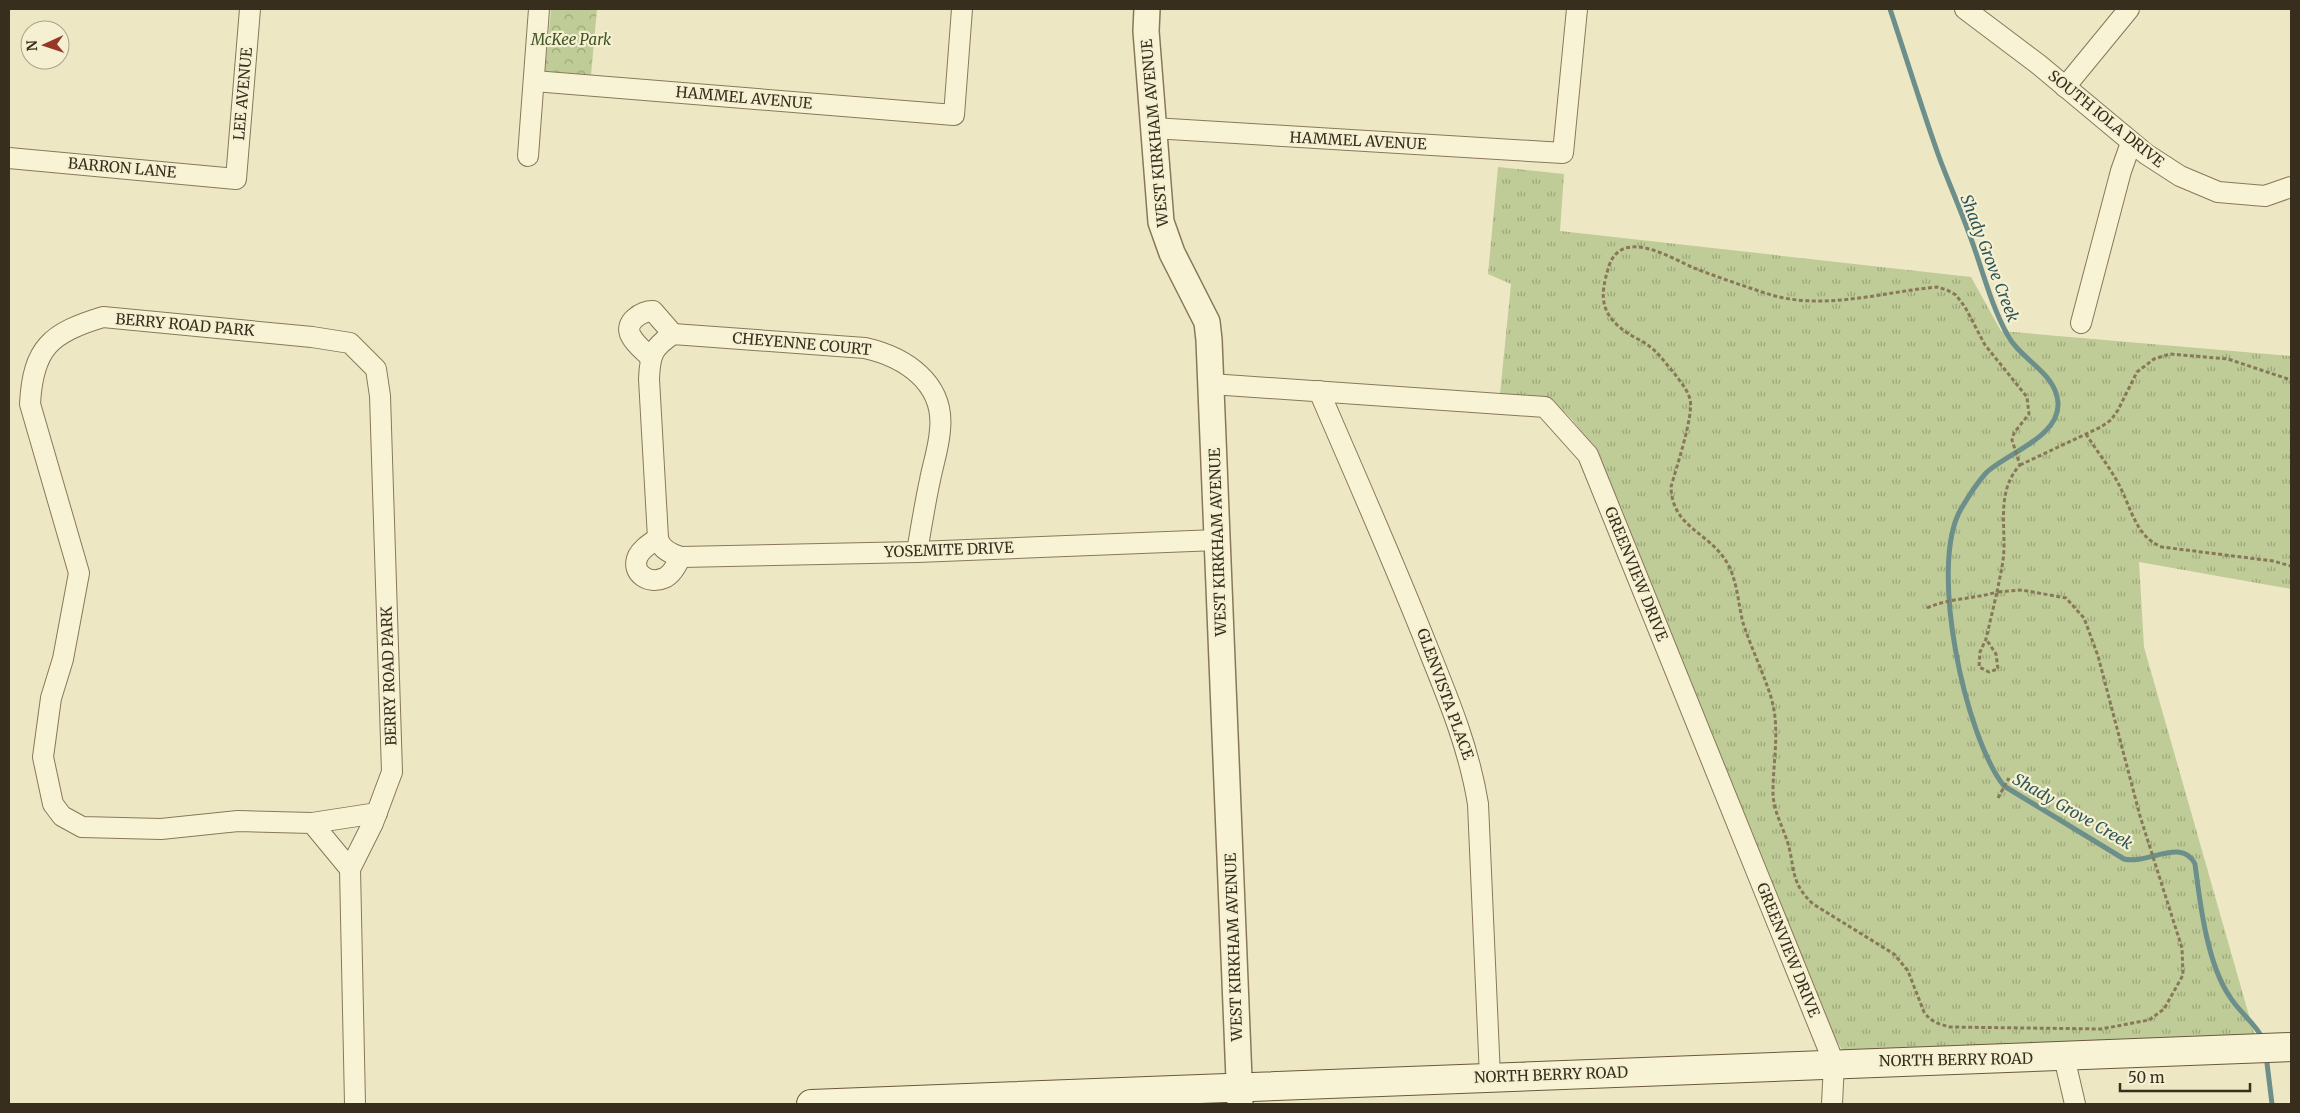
<svg xmlns="http://www.w3.org/2000/svg" width="2300" height="1113" font-family="Merriweather,serif">
<defs>
<pattern id="grass-tufts" width="24" height="20" patternUnits="userSpaceOnUse" patternTransform="scale(1.25)"><rect width="24" height="20" fill="#bfcc97"/><path d="M3 7l-1-3M5 7V3M7 7l1-3M15 17l-1-3M17 17v-4M19 17l1-3" fill="none" stroke="#9ca67b"/></pattern>
<pattern id="forest-crowns" width="20" height="18" patternUnits="userSpaceOnUse" patternTransform="scale(1.25)"><rect width="20" height="18" fill="#bfcc97"/><path d="M2 6a3 3 0 1 1 6 0M12 15a3 3 0 1 1 6 0" fill="none" stroke="#9ca67b"/></pattern>
</defs>
<rect width="100%" height="100%" fill="#eee7c3"/>
<path fill="url(#grass-tufts)" d="M1498,167l66,7 -4,57 411,46 30,54 290,25v233l-152,-27 5,85 112,393 -413,11 -7,-11 -250,-601c-25,-41 -42,-38 -86,-45l11,-110 -23,-10z"/>
<path fill="url(#forest-crowns)" d="M551,9h46l-6,66 -46,-4z"/>
<g fill="none" stroke-linecap="round" stroke-linejoin="round">
<g stroke="#6c8f8b" stroke-width="5">
<path d="M1890,9c16,48 31,97 48,145 9,25 20,49 29,74 14,35 22,73 40,106 13,26 49,38 51,69 2,34 -51,50 -72,70 -10,11 -18,24 -25,36 -33,56 4,228 43,277l120,73c23,6 58,-22 71,5 5,39 12,100 35,133 10,16 25,26 33,42"/>
<path d="M2266,1055l6,49"/>
</g>
<defs>
<g id="minor">
<path d="M1965,9l73,55 108,90 34,22 38,16 47,4 26,-9"/>
<path d="M534,81l420,34 8,-106"/>
<path d="M2065,87l64,-78"/>
<path d="M1153,128l410,25 14,-144"/>
<path d="M528,156l11,-147"/>
<path d="M9,158l227,21 14,-170"/>
<path d="M103,317l209,20 38,6 26,26 4,27 12,376 -19,51 -23,46 -38,-46 -74,-2 -77,8 -79,-2 -20,-11 -9,-12 -10,-47 8,-59 12,-39 16,-86 -49,-169c3,-57 21,-71 73,-87z"/>
<path d="M2081,323l40,-152 10,-28"/>
<path d="M650,357c-6,-6 -15,-13 -19,-21 -8,-14 11,-25 22,-25l20,23"/>
<path d="M1211,384l334,23 43,48 246,608 -2,41"/>
<path d="M1319,391c36,84 74,169 108,255 21,52 42,102 51,158l12,273"/>
<path d="M658,538c-7,5 -16,10 -20,18 -8,17 11,29 26,22 8,-3 13,-14 17,-21"/>
<path d="M917,552c4,-24 8,-49 13,-72 3,-16 9,-33 10,-50 5,-47 -35,-73 -75,-82l-192,-14c-21,14 -23,21 -24,45l9,159c2,11 13,16 23,19l236,-5 300,-12"/>
<path d="M312,823l65,-10"/>
<path d="M350,869l5,235"/>
<path d="M2064,1057l11,47"/>
</g>
<path id="tertiary" d="M1147,9l-1,22 15,191 11,31 35,69 2,18 31,764"/>
<path id="secondary" d="M811,1104l1480,-57"/>
</defs>
<use href="#minor" stroke="#88785a" stroke-width="22"/>
<use href="#tertiary" stroke="#88785a" stroke-width="28"/>
<use href="#secondary" stroke="#6a593d" stroke-width="30"/>
<g stroke="#88785a" stroke-width="3" stroke-dasharray="4 2.5" stroke-linecap="butt">
<path d="M2086,434c10,16 23,32 32,49 13,23 17,54 44,64l111,14 18,5"/>
<path d="M2020,465l81,-38 10,-7 7,-10 19,-38 17,-13 16,-5 58,5 63,21"/>
<path d="M1927,608c22,-10 47,-9 70,-16 3,-16 7,-30 7,-46 0,-30 -5,-58 16,-81l-8,-25 2,-7 15,-19 -2,-17 -42,-52 -20,-38 -9,-12 -9,-5 -10,-3c-56,5 -116,25 -172,6 -24,-8 -48,-16 -71,-25 -23,-10 -72,-41 -85,-2 -10,31 -9,49 20,68 6,4 14,7 20,12 10,7 17,18 25,27 6,8 13,16 16,26 4,17 -14,69 -19,88 1,40 37,45 55,74 11,17 12,42 17,62 8,24 19,47 27,71 11,33 3,65 3,98 0,20 11,36 16,55 6,26 3,37 24,57l81,50 14,17 16,41c7,10 15,12 26,15l151,2 48,-9 15,-11 19,-34 -1,-27 -42,-132 -42,-160 -14,-38 -18,-20 -44,-8 -25,2 -11,47 -6,13 -1,15 10,5 9,-3 -2,-15 -10,-15"/>
<path d="M1998,798l11,-20"/>
</g>
<use href="#minor" stroke="#f9f3d6" stroke-width="20"/>
<use href="#tertiary" stroke="#f9f3d6" stroke-width="25"/>
<use href="#secondary" stroke="#f9f3d6" stroke-width="28"/>
</g>
<g text-anchor="middle" stroke-width="4.5" stroke-linejoin="round" paint-order="stroke">
<g font-size="15" font-style="italic" fill="#425425" stroke="#f5f0d2">
<text x="571" y="45">McKee Park</text>
</g>
<g font-size="15" fill="#382e1e" stroke="#f5f0d2">
<text transform="translate(243 94) rotate(-85)" y="5">LEE AVENUE</text>
<text transform="translate(744 98) rotate(5)" y="5">HAMMEL AVENUE</text>
<text transform="translate(2106 119) rotate(39)" y="5">SOUTH IOLA DRIVE</text>
<text transform="translate(1155 133) rotate(-95)" y="5">WEST KIRKHAM AVENUE</text>
<text transform="translate(1358 141) rotate(3)" y="5">HAMMEL AVENUE</text>
<text transform="translate(122 168) rotate(5)" y="5">BARRON LANE</text>
<text transform="translate(185 325) rotate(5)" y="5">BERRY ROAD PARK</text>
<text transform="translate(802 344) rotate(5)" y="5">CHEYENNE COURT</text>
<text transform="translate(1218 542) rotate(-92)" y="5">WEST KIRKHAM AVENUE</text>
<text transform="translate(949 550) rotate(-2)" y="5">YOSEMITE DRIVE</text>
<text transform="translate(1636 574) rotate(68)" y="5">GREENVIEW DRIVE</text>
<text transform="translate(389 676) rotate(-92)" y="5">BERRY ROAD PARK</text>
<text transform="translate(1445 694) rotate(70)" y="5">GLENVISTA PLACE</text>
<text transform="translate(1234 947) rotate(-92)" y="5">WEST KIRKHAM AVENUE</text>
<text transform="translate(1788 950) rotate(68)" y="5">GREENVIEW DRIVE</text>
<text transform="translate(1956 1060) rotate(-1)" y="5">NORTH BERRY ROAD</text>
<text transform="translate(1551 1075) rotate(-2)" y="5">NORTH BERRY ROAD</text>
</g>
<g font-size="16" font-style="italic" fill="#2d5557" stroke="#f5f0d2">
<text transform="translate(1990 258) rotate(69)" y="6">Shady Grove Creek</text>
<text transform="translate(2073 811) rotate(30)" y="6">Shady Grove Creek</text>
</g>
</g>
<rect width="2300" height="1113" fill="none" stroke="#382e1e" stroke-width="20"/>
<g transform="translate(45 45) rotate(267)"><circle r="24" fill="#f5f0d2" stroke="#a9a28a"/>
<path d="M0-4L9 19L0 12L-9 19Z" fill="#97372a"/>
<text y="-8" font-size="14" font-weight="bold" text-anchor="middle" fill="#382e1e">N</text>
</g>
<path d="M2120 1083v8h130v-8" fill="none" stroke="#382e1e" stroke-width="2.5"/>
<text x="2128" y="1083" font-size="15" fill="#382e1e" stroke="#f5f0d2" stroke-width="4" paint-order="stroke">50 m</text>
</svg>
